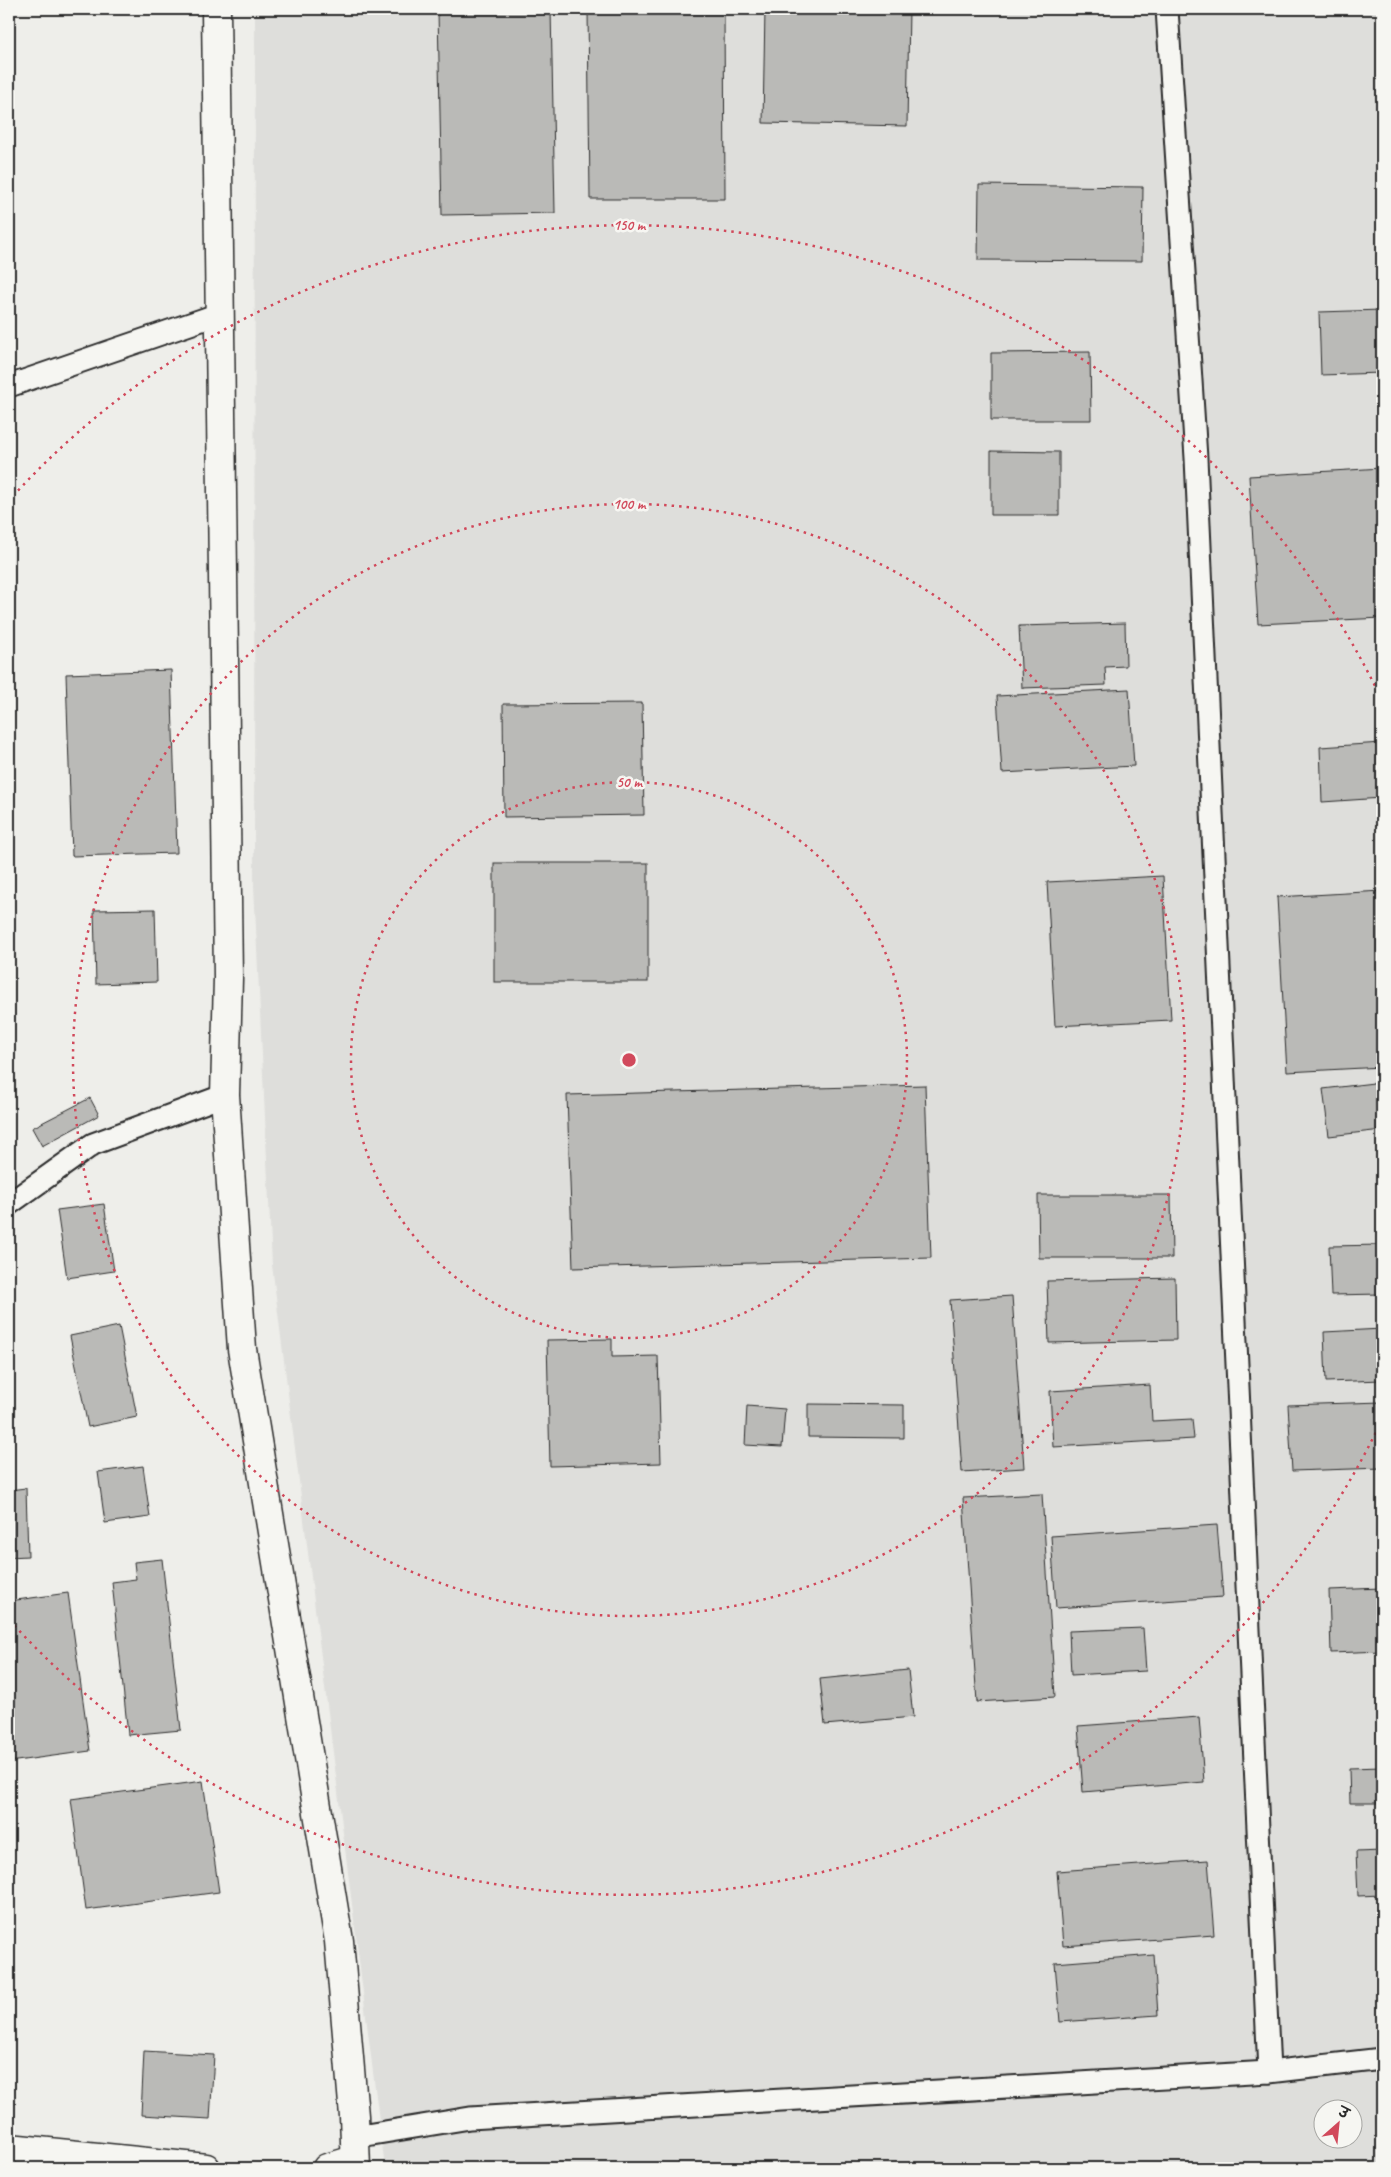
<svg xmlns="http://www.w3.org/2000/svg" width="1391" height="2177" font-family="Caveat,'Playpen Sans Deva',sans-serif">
<rect width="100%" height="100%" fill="#eeeeea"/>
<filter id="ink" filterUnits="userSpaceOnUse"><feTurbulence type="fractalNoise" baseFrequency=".02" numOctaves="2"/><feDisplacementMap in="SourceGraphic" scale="10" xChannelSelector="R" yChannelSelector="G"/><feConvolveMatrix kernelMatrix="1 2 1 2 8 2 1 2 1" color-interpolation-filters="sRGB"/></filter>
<g filter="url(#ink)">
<path fill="#dededb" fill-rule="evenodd" d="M255,9h1127v2159h-997l-113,-903 -18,-379zM1324,2110h30v30h-30z"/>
<g fill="#babab7" stroke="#2b2b2b">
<path d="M551,9l4,204 -113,2 -4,-205z"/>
<path d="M588,9h136l1,190h-135z"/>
<path d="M765,9h144l-2,117 -144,-3z"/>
<path d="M979,185l164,2 -1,74 -164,-1z"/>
<path d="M1382,310v63l-61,2 -2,-63z"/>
<path d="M1090,352l1,68h-100v-67z"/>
<path d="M991,451l68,1v63h-68z"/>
<path d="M1382,468v150l-124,6 -9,-148z"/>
<path d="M1125,623l1,43 -21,1 1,18 -84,3 -3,-62z"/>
<path d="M171,670l6,183 -105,3 -6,-182z"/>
<path d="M1129,689l5,77 -132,7 -5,-77z"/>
<path d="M642,703l2,112 -140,2 -1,-113z"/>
<path d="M1382,743v55l-60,4 -2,-55z"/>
<rect x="494" y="863" width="154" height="119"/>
<path d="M1163,876l8,144 -116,6 -8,-144z"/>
<path d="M1382,891v176l-95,5 -10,-175z"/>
<path d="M155,909l2,73 -61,2 -2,-74z"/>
<path d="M1382,1082v48l-53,6 -6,-47z"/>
<path d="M925,1085l6,173 -358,10 -6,-173z"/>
<path d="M90,1098l9,17 -57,31 -10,-18z"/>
<path d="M1038,1195h133l1,63h-133z"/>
<path d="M104,1204l10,67 -47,7 -10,-68z"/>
<path d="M1382,1245v49l-51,1 -2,-49z"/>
<path d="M1175,1278l1,62 -127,3 -2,-62z"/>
<path d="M1012,1296l12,172 -62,4 -12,-172z"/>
<path d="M119,1326l18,91 -49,10 -18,-91z"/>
<path d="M1382,1329v51l-56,2 -2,-50z"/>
<path d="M612,1339v18l46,-1 3,107 -111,3 -3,-126z"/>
<path d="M1150,1385l2,36 40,-2 2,20 -141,8 -3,-56z"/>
<path d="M1382,1402v66l-90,3 -4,-66z"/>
<path d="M808,1404l96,1v33l-96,-1z"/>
<path d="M747,1406l38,3 -3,38 -37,-2z"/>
<path d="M143,1466l7,51 -45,6 -7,-51z"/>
<path d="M26,1488l2,68 -19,1v-67z"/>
<path d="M1042,1494l13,203 -78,5 -14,-204z"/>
<path d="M1217,1525l6,72 -167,11 -5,-72z"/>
<path d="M162,1559l19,171 -53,5 -16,-153 24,-3 -2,-17z"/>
<path d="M1382,1588v63l-51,2 -2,-63z"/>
<path d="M68,1593l22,158 -81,11v-161z"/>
<path d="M1143,1628l3,43 -75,4 -2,-44z"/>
<path d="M908,1670l5,47 -88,8 -5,-46z"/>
<path d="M1199,1717l5,65 -121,10 -5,-66z"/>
<path d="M1382,1767v36h-32l-1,-35z"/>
<path d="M203,1781l16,111 -133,18 -15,-111z"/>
<path d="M1382,1851v44l-24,1 -2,-44z"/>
<path d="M1208,1860l6,75 -151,11 -6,-75z"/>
<path d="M1154,1955l4,60 -98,7 -5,-59z"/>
<path d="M144,2051l70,4 -4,64 -69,-4z"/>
</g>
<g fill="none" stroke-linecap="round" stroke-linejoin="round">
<defs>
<g id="service">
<path d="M1167,9l29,449 73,1614"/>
<path d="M9,386l210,-72"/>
<path d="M9,1204l84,-60 132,-49"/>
<path d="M354,2137l116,-19 799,-46 113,-13"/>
</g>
<g id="minor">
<path d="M9,2148l197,20"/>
<path d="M327,2168l27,-8"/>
</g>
<path id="tertiary" d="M216,9l12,969 -3,117 17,254 97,592 15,175 2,52"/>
</defs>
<use href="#service" stroke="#2b2b2b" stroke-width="25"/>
<use href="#minor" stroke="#2b2b2b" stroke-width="31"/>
<use href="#tertiary" stroke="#2b2b2b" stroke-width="31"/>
<use href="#service" stroke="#f6f6f2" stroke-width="21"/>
<use href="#minor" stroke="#f6f6f2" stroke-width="28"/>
<use href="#tertiary" stroke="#f6f6f2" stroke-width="28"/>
</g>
</g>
<g fill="none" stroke="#d1495b" stroke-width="2.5" stroke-dasharray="2.5 5">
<circle cx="629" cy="1060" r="278"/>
<circle cx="629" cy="1060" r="556"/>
<path d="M1379 1426A835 835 0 0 1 13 1624M13 496A835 835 0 0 1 1379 694"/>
</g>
<circle cx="629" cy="1060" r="8" fill="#d1495b" stroke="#f6f6f2" stroke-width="2.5"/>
<g font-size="15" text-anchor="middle" font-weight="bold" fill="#d1495b" stroke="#f6f6f2" stroke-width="5" stroke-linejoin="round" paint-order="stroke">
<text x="629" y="230">150 m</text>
<text x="629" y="509">100 m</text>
<text x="629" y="787">50 m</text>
</g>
<rect width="1391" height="2177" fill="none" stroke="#f6f6f2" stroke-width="30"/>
<rect x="15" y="15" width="1361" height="2147" fill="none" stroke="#2b2b2b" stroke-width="2" filter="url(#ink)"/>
<g transform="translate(1338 2124) rotate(27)"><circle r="24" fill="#f6f6f2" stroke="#a5a5a2"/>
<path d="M0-4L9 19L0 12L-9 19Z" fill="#d1495b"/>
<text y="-8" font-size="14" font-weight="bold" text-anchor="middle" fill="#2b2b2b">उ</text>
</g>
</svg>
